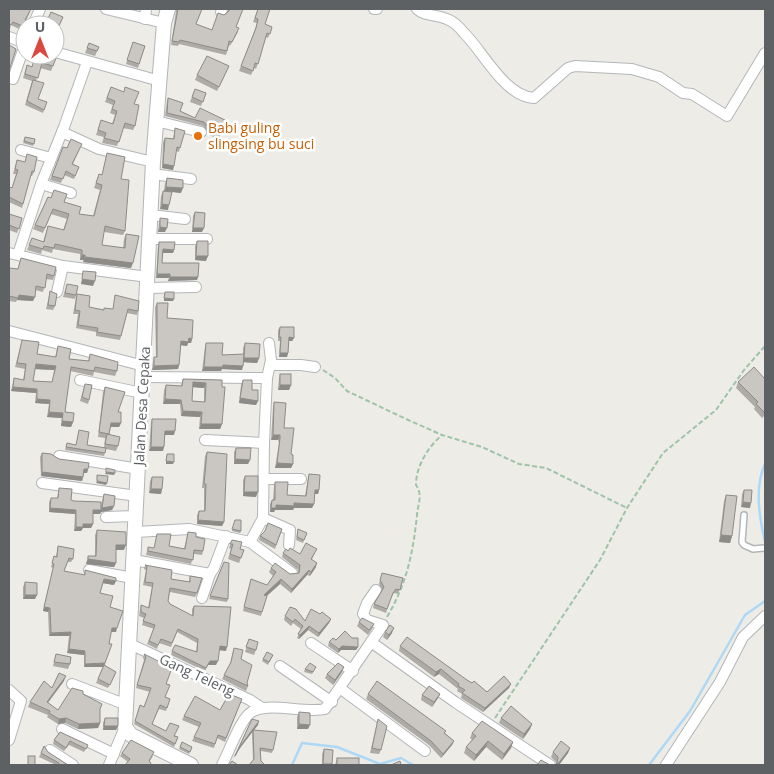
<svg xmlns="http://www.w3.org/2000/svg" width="774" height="774" font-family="'Open Sans',sans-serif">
<rect width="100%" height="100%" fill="#eeece6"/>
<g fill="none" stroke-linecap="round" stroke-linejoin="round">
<g stroke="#add9f7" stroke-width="2.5">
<path d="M765,464c-11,23 -6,53 0,77"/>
<path d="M292,765l10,-22 35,4 43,17 21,-6 12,7"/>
<path d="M649,765l41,-54 55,-96 20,-14"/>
</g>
<defs>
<path id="lane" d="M744,515l-2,27 2,3 9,4 12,-1"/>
<g id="street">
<path d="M106,9l58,14"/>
<path d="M374,9h3"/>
<path d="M417,9c8,8 21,5 32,11 5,2 11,8 15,13 19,18 40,63 70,65l34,-30 7,-2 57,3 27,8 24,16 9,1 35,22 38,-63"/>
<path d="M221,12l1,-3"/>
<path d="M145,19l1,-10"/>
<path d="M33,25l7,-16"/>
<path d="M9,37l16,6"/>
<path d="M55,52l105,29"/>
<path d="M13,79l12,-35"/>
<path d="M156,121l45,11"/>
<path d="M62,132l37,17 54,13"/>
<path d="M21,150l30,8"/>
<path d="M152,174l39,5"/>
<path d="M41,184l30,9"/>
<path d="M151,215l34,4"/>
<path d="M150,239h57"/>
<path d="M9,253l54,13 85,11"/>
<path d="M18,254l23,-70 23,-57 23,-65"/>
<path d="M148,288l48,-1"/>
<path d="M57,292l6,-26"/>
<path d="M9,331l135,35"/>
<path d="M270,365h31l14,2"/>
<path d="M143,377l124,1"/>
<path d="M80,380l62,13"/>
<path d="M205,440l59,3"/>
<path d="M59,456l80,13"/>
<path d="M264,479h37"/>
<path d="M42,483l95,13"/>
<path d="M106,517l30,-1"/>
<path d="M263,518l27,12 -1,15"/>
<path d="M136,532l53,-3 61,13 42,31"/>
<path d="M250,542l13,-24 1,-75 3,-65 4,-18 -2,-17"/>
<path d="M134,560l76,14 4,-6 12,-32"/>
<path d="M89,570l44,8"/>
<path d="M202,598l8,-24"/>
<path d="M371,642l12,-17 -16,-5 -4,-6 4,-11 9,-13"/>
<path d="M311,643l42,28"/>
<path d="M130,644l120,56 12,8"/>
<path d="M280,666l52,36"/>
<path d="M72,684l55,21"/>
<path d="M341,689l84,62"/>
<path d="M9,690l12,11 -12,39"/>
<path d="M62,729l52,25"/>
<path d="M50,750l23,15"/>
<path d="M109,765l16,-38"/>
<path d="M222,765c7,-13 17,-42 27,-51 14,-14 56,0 76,-5l46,-67 84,60 95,63"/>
<path d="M666,765l54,-83 23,-45 22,-21"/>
</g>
<path id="secondary" d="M168,9l-4,14 -11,139 -28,565 6,8 60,30"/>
</defs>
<use href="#lane" stroke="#b3b6b9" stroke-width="8"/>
<use href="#street" stroke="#b3b6b9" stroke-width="12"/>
<use href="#secondary" stroke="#b2b5b9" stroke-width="16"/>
<g stroke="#9ec4a8" stroke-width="2" stroke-dasharray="5 2.5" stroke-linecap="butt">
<path d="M323,370l12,8 12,13 59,28 36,16 40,12 37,17 27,4 81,40"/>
<path d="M387,617c20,-34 26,-64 30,-102 1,-12 6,-20 -1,-30 0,-19 12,-38 26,-50"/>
<path d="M495,718l105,-158 27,-52 36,-55 53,-43 28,-40 21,-24"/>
</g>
<use href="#lane" stroke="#fff" stroke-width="5"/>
<use href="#street" stroke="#fff" stroke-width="10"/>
<use href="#secondary" stroke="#fff" stroke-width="14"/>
</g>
<g fill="#aeaba7" fill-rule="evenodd">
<path d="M9,9l21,3 -4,9 -1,11 -14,-7 -1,4 -1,-1z"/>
<path d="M176,9h26l-6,15 16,6 12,-15 4,-4v-2h15l-7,18 2,5 -8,14 -1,-1 -3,10 -47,-11 -1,2 -7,-1 5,-34z"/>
<path d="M258,9l7,15 7,3 -4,11 -2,-1 -10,32 -2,-1 -3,7 -12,-4 15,-39 3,-9 -4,-1z"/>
<path d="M51,12l12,5 -6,13h-2v-5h-10z"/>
<path d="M133,42l12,4 -7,22 -12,-4z"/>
<path d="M89,43l10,4 -4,9 -10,-3z"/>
<path d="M56,58l-5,13 -11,-3 -4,13 2,18 9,3 -4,11 -18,-8 7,-24 -9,-3 4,-13 5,2 9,-8z"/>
<path d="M227,70l-10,21 -22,-11 2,-5z"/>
<path d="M111,87l23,17 1,22 -2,4 -10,-2 -6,18 -15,-3 2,-6 -8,-2 5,-15 11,4 3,-9 -5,-2 3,-8 -8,-3z"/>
<path d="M195,89l11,4 -5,13 -11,-4z"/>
<path d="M168,98l12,13 15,7 32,3 -8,18 -10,-4 -6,-9 -38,-10 2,-15z"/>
<path d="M175,128l5,20 -1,4 -3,-1 -3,19 -11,-2 1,-26 2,-4 8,1z"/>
<path d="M25,137l10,2 -2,7 -10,-3z"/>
<path d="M63,147l4,1h13l-7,16 6,3 -5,12 -10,-4 -3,8 -11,-3z"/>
<path d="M107,153l14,26 4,52 -2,4 -19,-3 -2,13 21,3 1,-9 2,-5 5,34 -48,-6 1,-2h-4v-6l-27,-5 -1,4 -10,-3 -1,4 -14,-4 5,-12 11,4 5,-16 15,4 4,-11 -16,-5 -8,19 -10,-4 15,-32 16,5 15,12 14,2 7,-26 -6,-2 5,-14 3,1z"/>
<path d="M27,154l7,18 -2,4h-2l-8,32 -13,-6v-15l3,1 4,-14h-3l4,-14 8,2z"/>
<path d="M167,178l14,15 -17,-2 1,-8z"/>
<path d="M163,191l5,19 -8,-1 1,-13z"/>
<path d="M195,212l7,20h-10l1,-16z"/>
<path d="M9,214l13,4 -5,15 -8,-3z"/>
<path d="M160,218l5,14h-7l1,-9z"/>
<path d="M197,241l9,20 -11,-1v-14z"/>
<path d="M159,242l15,8 -1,3h-10l-1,10 36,14 -1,3 -29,1 1,-3h-13l2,-32z"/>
<path d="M21,258l33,18 -1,4 -7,-1 -3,13 -8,-2 -2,11 -16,-1 -1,2 -7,-1v-33l9,1z"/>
<path d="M67,284l9,11 -1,4 -12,-2z"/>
<path d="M50,291l5,15 -2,4 -7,-1 3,-13z"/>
<path d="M77,294l12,13 14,3 10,-1 2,-14 23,16 -1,4 -10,-2 -7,27 -24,-4v-4l-20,-4 2,-14h-5l3,-16z"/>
<path d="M157,303l10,15 25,21 -1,4h-3l-1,3 -6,-1 -2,20 -1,4 -26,1 1,-9 1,-4h2l-1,-50z"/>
<path d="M280,327l14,11 -2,3h-3l-1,12 -1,4h-8l1,-16h-2v-11z"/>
<path d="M22,340l15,14 18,3 3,-11 11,13 19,2 2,-7 27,17 -2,5 -21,-4 -1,4 -23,-5 -5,41 8,10 -2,5 -10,-1 1,-8 -15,-1 2,-13 -14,-1 1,-10 -25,-2 3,-13 9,2 2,-11 -10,-2zM35,369l19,1 -2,12 -19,-1z"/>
<path d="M206,343l16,12 21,-1v-6l2,-5 14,15 -2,5 -14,-1 -1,8 -20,-1 -1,2h-19l3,-24z"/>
<path d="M280,374l11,11 -2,5h-11l1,-12z"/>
<path d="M183,379l39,1v44l-2,5h-21l1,-12 -19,-1 -1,-12h-17l1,-14 2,-5 15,1zM192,387l12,1v14l-12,-1z"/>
<path d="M765,379v36l-3,3 -8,-9 1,-2 -19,-19 2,-6z"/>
<path d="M243,380l9,10 6,11 -2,4 -17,-2 2,-18z"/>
<path d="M85,384l4,16 -1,4 -8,-3z"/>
<path d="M105,387l13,25 3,11 -2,4h-8l-2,8 9,11 -2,5 -10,-2 -2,7 -39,-6 2,-7 9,2 3,-15 8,15 17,3 1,-10 -7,-1 5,-45z"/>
<path d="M274,402l10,26 9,36 -2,4h-16l4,-25 -1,-3h-7l2,-33z"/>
<path d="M152,419l22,16h-10l-1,16h-14l2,-28z"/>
<path d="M236,448l14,12 -2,4h-14v-12z"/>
<path d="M207,452l17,70 -2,4 -25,-2v-9l2,-4h5v-23h-2l3,-32z"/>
<path d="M42,453l46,16 -1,4h-3l-2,8 -41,-5 -1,-19z"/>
<path d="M309,474l10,16 -1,4h-4v10l-2,4h-18l-1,2h-18l-1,2h-4v-8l2,-4h1l1,-14 1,-4 12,13 18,1 3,-18z"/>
<path d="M245,476l11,21 -13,-1v-16z"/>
<path d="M152,477l10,12 -1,5 -12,-1 1,-12z"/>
<path d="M59,488l12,12 3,1 27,4 3,-11 10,12 -2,4 -11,2 -1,2h-7v10l-2,4h-8l-2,3h-7l1,-17 -26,-2v-10l2,-4h6z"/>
<path d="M744,490l6,18 -9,-1 1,-13z"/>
<path d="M726,495l6,41 -2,7 -11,-1 5,-41z"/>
<path d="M235,520l6,11 -1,2 -8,-2z"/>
<path d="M282,529l-7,20 -16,-9 1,-4z"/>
<path d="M298,529l9,4 -4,10 -7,-3z"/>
<path d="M97,530l27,20h-8v13l-2,4 -28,-3 2,-8h7v-21z"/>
<path d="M188,532l8,5 7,14 -1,4 -8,-1 -3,10 -45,-9 2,-8 6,1 3,-14 12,12 15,3z"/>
<path d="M232,540l8,9 4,1 -5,13 -11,-4 3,-10 -2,-1z"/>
<path d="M58,546l15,13 -2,3h-4l-3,9 20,4 1,-5 29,15 -11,-2 -3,10 10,14 6,25h-5l-6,33 10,10 -7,13 -12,-5 7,-16h-19v-12l-17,-2 2,-17h-20l-1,-24 -5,-1 10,-43 -2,-1 3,-11h2z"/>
<path d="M288,551l12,3 15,-1 -3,6 4,8 -6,9 -3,-1 -16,18 -11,-9 -13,12 -6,20 -18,-5 8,-32 16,6 6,-9 -4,-4 2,-4 19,6 8,-1v-3l-16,-13 1,-4z"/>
<path d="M224,562l4,37 -1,3 -18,-3z"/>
<path d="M145,565l26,14 18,3 1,-6 7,17 -2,4 -25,-5 -2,9 2,3 22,12v-7l2,-3 32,45 -7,-1 -3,15h-8l-3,6 -34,-16 1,-4 24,1 1,-9 -20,-11 -6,15 -12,-4 -2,6 -10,-5 7,-15 -12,-4 2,-7 -5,-2 1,-7 1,-4 7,3 4,-21 -9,-2 3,-15 -2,-1z"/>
<path d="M382,573l21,5 -5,16 -4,-1 -3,4 -5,16 -13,-5 1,-4 8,-14 -3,-6z"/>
<path d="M25,582l10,17h-12v-12z"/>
<path d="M285,616l20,5 26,-2 -2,4 -11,14 -10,-7 -9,9 -2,-1 4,-9 -8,-6 -2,3 -7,-6z"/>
<path d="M359,622l15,2 -2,5 -4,6 -11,-9z"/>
<path d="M385,632l7,1 -5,7 -4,-3z"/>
<path d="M352,638l6,9 -2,3h-15l-3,3 -10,-7 1,-4 7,-2z"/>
<path d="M249,639l7,11 -2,5 -9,-3z"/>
<path d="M400,646l67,34 20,12 24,-8 -2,4 -26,24 -22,-14 1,-4 -5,-3 1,-2 -19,-15 -5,3 -35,-26z"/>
<path d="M234,648l7,11 7,27 -2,5 -24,-12 8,-15z"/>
<path d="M56,654l14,10 -2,5 -15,-3z"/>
<path d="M144,654l22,30 -1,13 5,2 -4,12 -7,-2 -7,15 26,13 -4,10 -40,-23 6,-19 4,2 6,-15 -14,-4 8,-28 -1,-2z"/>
<path d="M273,655l-5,10 -6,-4 1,-2z"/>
<path d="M305,669h10l-3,5 -8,-2z"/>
<path d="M342,672l-9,13 -8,-7 2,-4z"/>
<path d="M64,681l-16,22 10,7 25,-16 17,16v13l-2,5 -20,1 -13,-6 -7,1 -11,-7 1,-2 -20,-8 2,-5z"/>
<path d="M368,694l77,39 9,8 -2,4 -11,13 -12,-13 -63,-46z"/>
<path d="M440,694l-2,4 -6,9 -11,-7 1,-5z"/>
<path d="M242,699l-17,43 -8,-4 -3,10 -22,-7 7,-14 -17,-7 2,-4 36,-6z"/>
<path d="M299,712l9,17h-11v-12z"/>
<path d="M105,718l13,8 -2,4h-13v-7z"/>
<path d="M501,718l31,6 -2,5 -7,10 -24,-16z"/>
<path d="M252,719l6,6 -4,5 19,20 -1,3 -11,-2v10l3,3v1h-15l4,-4 -1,-29 -12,16 -7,11z"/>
<path d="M378,719l3,31 -2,4 -9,-1z"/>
<path d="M60,732l28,13 -4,7 -15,-7 -5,6 -11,-7 1,-4z"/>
<path d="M472,733l41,9 -2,6 -9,12 -16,-13 -12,14 -10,-8 2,-6 6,-7 -2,-2z"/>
<path d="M182,742l10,5 -3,7 -10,-5z"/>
<path d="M570,748l-2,5 -9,12 -3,-1v-2l-5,-5 2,-5z"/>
<path d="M324,749l8,15v1h-10v-11z"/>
<path d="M48,752l20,13h-12l-17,-8 2,-4z"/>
<path d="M122,753l31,3 -4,6h-21l-8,-6z"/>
<path d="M337,758l22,7h-24z"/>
</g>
<g fill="#8d8b88">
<path d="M163,164l11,2 -1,4 -11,-2z"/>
<path d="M166,187l17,1 -2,5 -17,-2z"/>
<path d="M162,204l7,1 -1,5 -8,-1z"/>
<path d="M160,227l7,1 -2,4h-7z"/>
<path d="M193,228h11l-2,4h-10z"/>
<path d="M163,249l11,1 -1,3h-11z"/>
<path d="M82,255h3l-1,5h-4z"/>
<path d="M196,256h12l-2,5 -11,-1z"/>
<path d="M85,257l48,6 -2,5 -48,-6z"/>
<path d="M157,274h13l-1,4h-13z"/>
<path d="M170,277h28l-1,3 -29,1z"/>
<path d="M82,279l13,2 -2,5 -12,-2z"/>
<path d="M19,295l16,2 -2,4 -16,-1z"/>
<path d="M164,298l10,1 -1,2h-9z"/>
<path d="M289,337l5,1 -2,3h-4z"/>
<path d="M189,338l3,1 -1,4h-3l-1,3 -8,-1 2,-4z"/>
<path d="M280,353h8l-1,4h-8z"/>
<path d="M244,358h15l-2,5 -15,-1z"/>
<path d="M36,364l20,2 -2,4 -20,-1z"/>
<path d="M179,365l-1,4 -26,1 2,-4z"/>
<path d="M223,365l20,1 -1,4 -20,-1 -1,2h-19l2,-4z"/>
<path d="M193,382l13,1 -2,5 -13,-1z"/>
<path d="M280,385h11l-2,5h-11z"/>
<path d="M13,387l24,2 -1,4 -25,-2z"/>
<path d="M240,398l18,3 -2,4 -17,-2z"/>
<path d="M37,399l13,1 -1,4 -14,-1z"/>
<path d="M165,399l16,1 -1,4h-17z"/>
<path d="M183,411l19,1 -2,5 -19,-1z"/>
<path d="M49,412l14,1 -1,5 -15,-1z"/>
<path d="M62,421l11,1 -2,5 -10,-1z"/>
<path d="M111,423h10l-2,4h-9z"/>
<path d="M201,424h21l-2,5h-21z"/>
<path d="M165,431h10l-1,4h-11z"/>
<path d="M273,435h7l-2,5h-7z"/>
<path d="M151,447h13l-1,4h-14z"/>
<path d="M235,459l15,1 -2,4h-14z"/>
<path d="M166,461l8,1 -1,2h-7z"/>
<path d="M277,463l16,1 -2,4h-16z"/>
<path d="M84,469h4l-1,4h-4z"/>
<path d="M42,472l41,5 -1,4 -41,-5z"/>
<path d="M106,472l9,1 -1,2 -9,-1z"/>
<path d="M97,481l10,2 -1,2 -10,-2z"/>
<path d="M151,489h11l-1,5 -12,-1z"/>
<path d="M315,490h4l-1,4h-5z"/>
<path d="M244,492h14l-2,5 -13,-1z"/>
<path d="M743,502l8,1 -1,5 -9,-1z"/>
<path d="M294,503l20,1 -2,4h-18l-1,2h-18l-1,2h-4l1,-4 5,-3z"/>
<path d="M114,506l-2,4 -11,2 -1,2h-9l2,-4h8l1,-2z"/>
<path d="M50,508l26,2 -1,4 -26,-2z"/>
<path d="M198,520l26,2 -2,4 -25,-2z"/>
<path d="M83,524h10l-2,4h-8l-2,3h-7l2,-4z"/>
<path d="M721,535l11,1 -2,7 -11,-1z"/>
<path d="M116,545h10l-2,5h-9z"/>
<path d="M88,559l28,4 -2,4 -28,-3z"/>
<path d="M317,563l-1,4 -6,9 1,-4z"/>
<path d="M309,570l-2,5 -16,18 1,-4z"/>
<path d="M104,579l12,2 -2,4 -12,-2z"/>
<path d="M281,579l-1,5 -18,16 2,-5z"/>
<path d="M25,595h12l-2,4h-12z"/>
<path d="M44,607l6,1 -2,4 -5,-1z"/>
<path d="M331,619l-2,4 -11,14 1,-4z"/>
<path d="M309,626l-1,4 -9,9 1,-4z"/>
<path d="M112,628h5l-1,4h-5z"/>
<path d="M394,628l-2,5 -5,7 2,-5z"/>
<path d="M71,632l-2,4h-20l2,-3z"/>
<path d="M220,646l7,1 -1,4 -7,-1z"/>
<path d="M342,646l16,1 -2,3h-15l-3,3 1,-4z"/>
<path d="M69,649l16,2 -1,4 -17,-2z"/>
<path d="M210,661h8l-2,4h-8l-3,6z"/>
<path d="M105,663l-1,4h-20l1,-3z"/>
<path d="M344,667l-2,5 -9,13 2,-5z"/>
<path d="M441,669l-2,5 -5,3 2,-5z"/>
<path d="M66,676l-2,5 -19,25 2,-4z"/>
<path d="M511,684l-2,4 -26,24 2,-4z"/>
<path d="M440,694l-2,4 -6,9 2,-5z"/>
<path d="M66,718l-1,5 -7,1 1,-5z"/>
<path d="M259,721l-1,4 -18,23 -7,11 8,-14z"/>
<path d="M100,723l-2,5 -20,1 1,-5z"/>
<path d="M299,724l11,1 -2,4h-11z"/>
<path d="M532,724l-2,5 -7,10 1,-5z"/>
<path d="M104,726h14l-2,4h-13z"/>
<path d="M454,741l-2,4 -11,13 2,-4z"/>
<path d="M488,741l-2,6 -12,14 2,-6z"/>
<path d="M513,742l-2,6 -9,12 2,-6z"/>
<path d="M570,748l-2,5 -9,12h-2z"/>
<rect x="323" y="764" width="9" height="1"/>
</g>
<g fill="#cac7c2" stroke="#8d8b88" fill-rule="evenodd">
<path d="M9,9h22l-6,11 4,5h-4v2l-12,-5 -2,3 -2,-1z"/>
<path d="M178,9h24l-6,15 16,6 6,-17 6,2 5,-4v-2h14l-7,18 3,1 -7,14 -3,-1 -2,10 -47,-11 -1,2 -7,-1z"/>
<path d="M258,9h12l-5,15 7,3 -2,7 -3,-1 -9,31 -3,-1 -2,8 -12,-5 15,-38 2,-9 -3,-1z"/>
<path d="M51,12l12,5 -4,9 -12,-5z"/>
<path d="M133,42l12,4 -6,18 -12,-4z"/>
<path d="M89,43l10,4 -2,4 -10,-3z"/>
<path d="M9,45l7,4 -7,22z"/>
<path d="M43,55h4l9,3 -3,8 -11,-3 -4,15 -13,-4 2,-9 5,2 3,-10 7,2z"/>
<path d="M207,56l22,10 -10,21 -22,-12z"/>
<path d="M33,80l11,3 -6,16 9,3 -3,8 -17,-9z"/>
<path d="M111,87l13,5 1,-5 14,5 -5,12 5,1 -4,21 -10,-3 -6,19 -15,-4 2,-5 -8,-3 3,-10 12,4 4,-13 -5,-2 3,-8 -8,-3z"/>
<path d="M195,89l11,4 -3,9 -11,-5z"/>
<path d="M168,98l15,5 -3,8 15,7 5,-10 27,13 -7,14 -9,-4 -7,-9 -37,-9z"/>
<path d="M175,128l10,3 -5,17 -3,-1 -3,19 -11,-2 2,-26 9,1z"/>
<path d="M25,137l10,2 -1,5 -10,-3z"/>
<path d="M71,139l11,5 -10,20 7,3 -4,9 -9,-5 -3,8 -11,-3 11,-29 4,1z"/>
<path d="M107,153l18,4 -4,22 8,1 -4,51 -20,-5 -3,19 23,3 1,-14 13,2 -6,27 -48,-6v-2h-3v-5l-27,-6 -1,4 -10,-2 -1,3 -14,-4 3,-7 12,4 4,-16 16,4 5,-16 -16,-5 -8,19 -10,-3 13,-28 3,1 3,-8 13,4 -3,8 17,5 -2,7 15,2 8,-31 -6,-2 3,-9 3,1z"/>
<path d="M27,154l10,3 -3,15 -2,-1 -9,33 -14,-7v-10l3,1 6,-18 -3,-1 2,-9 8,2z"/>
<path d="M167,178l16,2v8l-17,-1z"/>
<path d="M163,191l9,1 -3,13 -7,-1z"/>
<path d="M195,212l10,1 -1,15h-11z"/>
<path d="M9,214l13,4 -3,11 -10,-4z"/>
<path d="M160,218l8,1 -1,9 -7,-1z"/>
<path d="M197,241h11v15h-12z"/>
<path d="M159,242h16l-1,8 -11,-1 -1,14h37l-1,14h-28v-3h-13z"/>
<path d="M21,258l35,9 -2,9 -7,-2 -2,14 -9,-2 -1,11 -16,-2 -1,3 -9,-2v-28l9,1z"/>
<path d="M83,271l13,1 -1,9 -13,-2z"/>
<path d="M67,284l11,2 -2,9 -11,-2z"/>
<path d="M50,291l7,3 -2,12 -7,-1z"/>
<path d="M165,292h9v7l-10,-1z"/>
<path d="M77,294l13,2 -1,11 15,3v-2l9,1 2,-14 24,6 -1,10 -10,-2 -7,27 -24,-4 1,-4 -20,-3 2,-14 -5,-1z"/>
<path d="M157,303h11l-1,15 26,2 -1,19 -3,-1 -1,4 -7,-1 -2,24 -25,1v-9h3z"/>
<path d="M280,327h14v11l-5,-1 -1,16h-8l1,-16h-2z"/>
<path d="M22,340l17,2 -2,12 19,3 2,-11 13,3 -2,10 20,2 1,-7 28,8 -1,9 -22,-4 -1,4 -23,-4 -6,45 9,1 -1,9 -11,-1 1,-8 -14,-1 1,-12 -13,-1v-10l-24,-2 1,-9 10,2 2,-16 -9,-1zM36,364l20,2 -4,16 -19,-1z"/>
<path d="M206,343h17l-1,12 22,-1 -1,12 -20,-1v2h-19z"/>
<path d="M245,343l15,1 -1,14h-15z"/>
<path d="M754,367l11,12v33h-1l-8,-8 2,-2 -20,-20z"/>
<rect x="280" y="374" width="11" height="11"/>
<path d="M183,379l39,1v7h3l-3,37h-21l1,-12 -19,-1 -2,-11 -16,-1 1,-14 16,1zM193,382l13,1 -1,19 -13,-1z"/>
<path d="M243,380h9v10h6v11l-18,-3z"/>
<path d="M85,384l7,1 -3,15 -7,-3z"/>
<path d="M105,387l20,5 -7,20h3v11h-10l-2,11 -10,-2z"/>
<path d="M274,402l12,1 -2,25h10l-3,26 2,1v9l-16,-1 3,-25v-3h-7z"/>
<path d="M152,419h24l-1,12h-10l-1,16h-13z"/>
<path d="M79,430l10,2 -2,13 19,3 -1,5 -39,-6 1,-4 9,2z"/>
<path d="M107,434l13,3 -2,9 -13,-2z"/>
<path d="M236,448h15l-1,12 -15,-1z"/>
<path d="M207,452l20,2 -3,68 -26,-2 1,-9h6l1,-27h-2z"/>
<path d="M42,453l9,1 8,5 30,4 -1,6h-4l-1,8 -41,-5z"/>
<path d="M167,454h7v8l-8,-1z"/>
<path d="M106,468l9,2v3l-9,-1z"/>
<path d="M309,474l11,1 -1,15h-4l-1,14 -20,-1v3l-18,-1v3h-5l1,-8h3v-18h13l-1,13 19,1z"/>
<path d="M97,475l11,1 -1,7 -10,-2z"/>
<path d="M245,476h13v16h-14z"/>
<path d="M152,477h11l-1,12h-11z"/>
<path d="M59,488l13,1 -1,11 3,1 27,1v8h-8v14h-10v3h-7v-17l-26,-2 1,-10h7z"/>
<path d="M744,490h8l-1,13 -8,-1z"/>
<path d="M104,494l11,2 -1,10 -12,2z"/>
<path d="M726,495l11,1 -5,40 -11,-1z"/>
<path d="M235,520h6v11l-9,-2z"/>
<path d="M268,523l14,6 -6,16 -16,-9 5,-5z"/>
<path d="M298,529l9,4 -3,7 -7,-3z"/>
<path d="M97,530l29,2v13h-10v18l-28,-4v-3h8z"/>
<path d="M188,532l8,1v4l9,2 -2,12 -9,-1 -1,10 -45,-9v-4l6,1 3,-14h14l-2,12 16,3z"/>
<path d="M232,540l10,2 -2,7 4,1 -3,8 -11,-4 3,-10h-3z"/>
<path d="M306,543l11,6 -6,10 6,4 -6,9 -2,-2 -17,19 -11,-10 -17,16 3,1 -5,16 -18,-5 7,-28 16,6 9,-13 -5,-4 4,-5 15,11 9,-1 1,-8 -17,-12 3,-4 2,2 2,-3 10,6z"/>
<path d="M58,546l16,3 -1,10 -4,-1 -5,13 21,4v-5l31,8v3l-12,-2 -4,14 13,3 -3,11 13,4 -6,17h-5l-3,16h3l-7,19 -20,1v-13l-16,-2 2,-17 -20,1 -1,-25 -6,-1 10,-43 -2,-1 2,-7 3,1z"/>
<path d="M224,562l5,1 -1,36 -18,-3z"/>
<path d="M145,565l27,5 -1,9 19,3v-6l12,2 -5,15 -27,-5 -2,13 2,3 23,12 1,-10 37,1 -4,40 -7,-1 -2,15h-8l-4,7 -34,-17 3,-6 22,7 1,-13 -20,-10 -6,14 -11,-4 -3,6 -9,-4 6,-16 -12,-4 3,-7 -5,-2v-7l8,3 4,-25 -8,-1 2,-16z"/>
<path d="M382,573l21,5 -3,12 -4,-1 -3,4 -6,16 -13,-5 10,-17 -4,-7z"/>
<path d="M25,582l12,1v12h-12z"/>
<path d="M290,607l6,2 9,12 6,-12 9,5 2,-2 9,7 -12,14 -10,-7 -9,9 -2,-1 5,-8 -8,-7 -2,3 -8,-6z"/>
<path d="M362,618l12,6 -5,6 -10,-8z"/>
<path d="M390,625l4,3 -5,7 -4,-3z"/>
<path d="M345,631l7,7h6v9l-16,-1 -3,3 -10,-7 4,-4 3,2z"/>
<path d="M407,637l60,43 5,3 2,-2 13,11 17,-16 7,8 -26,24 -23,-15 3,-3 -7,-4 1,-2 -18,-15 -5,3 -36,-26z"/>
<path d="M249,639l9,3 -2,8 -10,-3z"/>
<path d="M234,648l9,2 -2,9 11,6 -5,18 1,3 -24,-11 7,-13z"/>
<path d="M267,652l6,3 -4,7 -6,-3z"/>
<path d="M56,654l15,3 -1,7 -16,-2z"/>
<path d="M144,654l28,14 -6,16 4,1 -5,12 5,2 -3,9 -7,-3 -8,19 14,7 4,-8 9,3 -5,10 4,1 -3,7 -40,-23 5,-16 4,2 7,-19 -14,-3 9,-28z"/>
<path d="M310,663l6,4 -3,5 -8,-3z"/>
<path d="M338,663l6,4 -9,13 -8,-6z"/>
<path d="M104,665l12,7 -6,13 -12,-6z"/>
<path d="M59,673l7,3 -19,26 11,8 14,-22 11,3v3l19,10 -2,5v14l-21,1 -13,-6 -7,1 -10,-6 1,-2 -20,-9 14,-21 8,7z"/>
<path d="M377,681l69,50 -2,2 10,8 -11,13 -12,-13 -63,-47z"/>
<path d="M429,686l11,8 -6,8 -12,-7z"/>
<path d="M229,694l13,5 -16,39 -8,-3 -3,9 -21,-7 7,-14 -17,-7 11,-20 25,14z"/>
<path d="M511,706l21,18 -8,10 -23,-16z"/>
<path d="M299,712l11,1v12l-11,-1z"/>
<path d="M105,718h13v8h-14z"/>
<path d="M252,719l7,2 -18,24 -6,11z"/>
<path d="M378,719l9,7 -6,24 -9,-2z"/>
<path d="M482,721l31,21 -9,12 -16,-13 -12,14 -10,-8 10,-11 -4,-3z"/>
<path d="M253,730l24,2 -4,18 -13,-2 1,13 3,3 -1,1h-14l5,-6z"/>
<path d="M60,732l28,13 -2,4 -16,-8 -4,7 -12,-8z"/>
<path d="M131,740l23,12 -5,9 2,2 -1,2h-25l5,-6 -8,-6z"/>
<path d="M561,741l9,7 -13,17h-4l4,-1 1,-7 -5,-5z"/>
<path d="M182,742l10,5 -2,5 -10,-5z"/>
<path d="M44,746l4,6 20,13h-10l1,-2 -18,-10z"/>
<path d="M324,749l9,1 -1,14h-9z"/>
<rect x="28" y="756" width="7" height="9"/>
<rect x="337" y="758" width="22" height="7"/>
<path d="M541,760l9,5h-13z"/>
<path d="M232,761l6,4h-9z"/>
<path d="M400,761l1,4h-10z"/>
</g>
<circle fill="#e8710a" stroke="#fff" stroke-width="2" cx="198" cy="136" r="5"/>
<g text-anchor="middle" stroke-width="5" stroke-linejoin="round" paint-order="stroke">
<g font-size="14" fill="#c56008" stroke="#fff" text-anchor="start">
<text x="208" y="133">Babi guling<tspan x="208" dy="16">slingsing bu suci</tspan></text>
</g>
<g font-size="14" fill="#5d6164" stroke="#fff">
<text transform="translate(142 406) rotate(-87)" y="5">Jalan Desa Cepaka</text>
<text transform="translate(197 675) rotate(25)" y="5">Gang Teleng</text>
</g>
</g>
<rect width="774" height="774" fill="none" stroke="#5d6164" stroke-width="20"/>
<g transform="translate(40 40)"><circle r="24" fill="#ffffff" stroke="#bec0c1"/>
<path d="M0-4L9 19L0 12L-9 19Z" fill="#d94941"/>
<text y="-8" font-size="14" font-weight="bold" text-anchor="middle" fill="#5d6164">U</text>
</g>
</svg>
